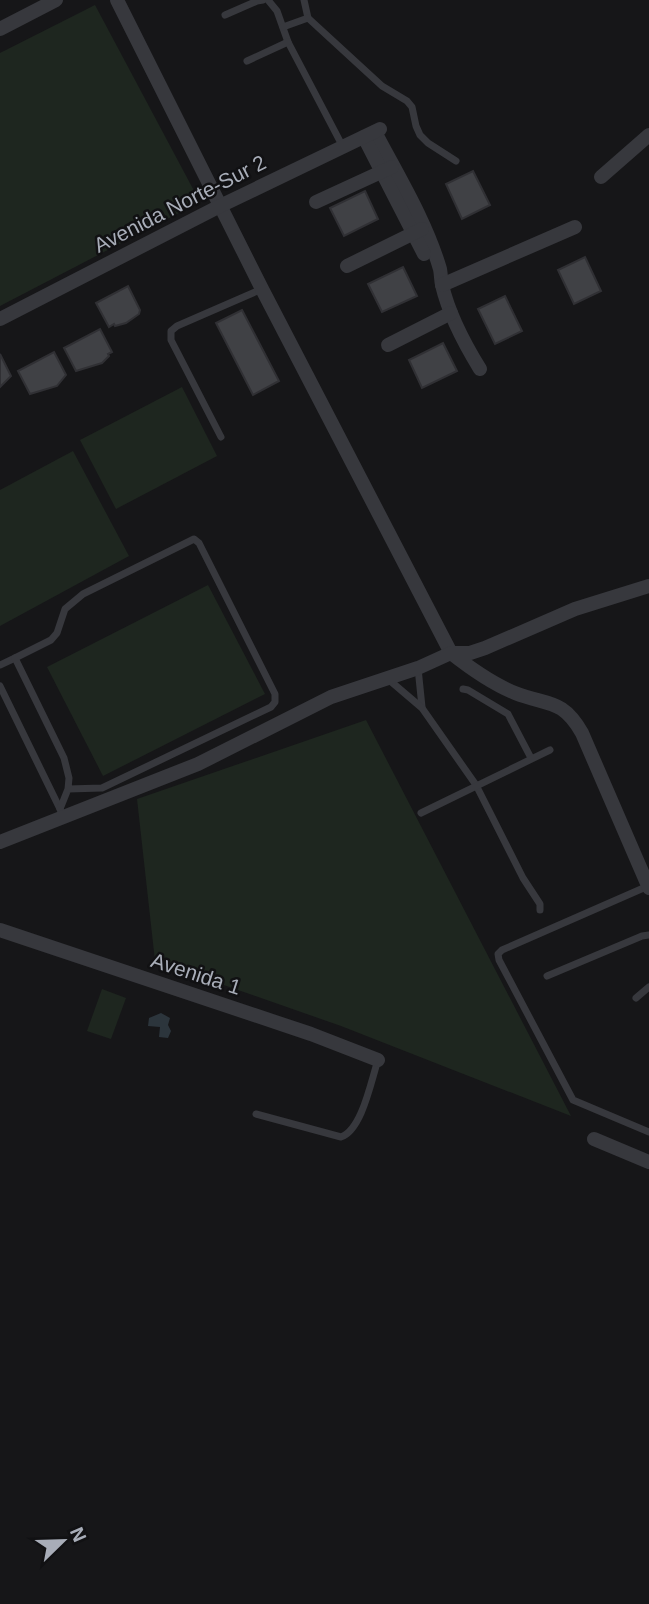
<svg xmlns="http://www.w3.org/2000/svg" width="649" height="1604" font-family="Helvetica,sans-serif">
<rect width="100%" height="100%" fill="#161618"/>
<g fill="#1e261f">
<path d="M95,5l105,197 -200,104v-253z"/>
<path d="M182,387l35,69 -101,53 -36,-69z"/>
<path d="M73,451l56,105 -129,70v-136z"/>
<path d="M208,585l57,109 -162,82 -56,-109z"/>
<path d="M366,720l205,396 -230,-90 -186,-65 -18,-162z"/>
<path d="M102,989l24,9 -15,41 -24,-8z"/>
</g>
<path fill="#2c353c" d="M161,1013l9,5 -2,7 3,6 -3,7 -9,-1 1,-10 -12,-1 1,-8z"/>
<g fill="#404145" stroke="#303034" stroke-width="2">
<path d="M473,171l17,34 -28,14 -16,-35z"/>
<path d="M365,191l13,28 -34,17 -14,-28z"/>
<path d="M585,257l16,34 -27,13 -16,-34z"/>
<path d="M403,267l14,29 -35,16 -14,-28z"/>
<path d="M128,286l12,24 -1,4 -13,9 -11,3 -1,-2 -5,3 -13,-24z"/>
<path d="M505,296l17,35 -27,13 -17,-35z"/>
<path d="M242,310l37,71 -26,14 -37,-72z"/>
<path d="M100,329l12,23 -4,2 1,2 -7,7 -26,8 -12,-23z"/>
<path d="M443,343l14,28 -35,17 -13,-28z"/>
<path d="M54,352l12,23 -9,11 -27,8 -12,-23z"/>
<path d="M0,354l11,22 -11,11z"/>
</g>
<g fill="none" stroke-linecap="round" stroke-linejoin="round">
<g stroke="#37383d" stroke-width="7">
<path d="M268,0l9,11 11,31 55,105"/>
<path d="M304,0l4,18"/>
<path d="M225,15l32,-14 6,-1"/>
<path d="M283,27l25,-9 74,68 25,15 5,6 4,19 4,9 8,8 28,18"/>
<path d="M247,61l41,-19"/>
<path d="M221,437l-50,-97v-9l6,-5 85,-37"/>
<path d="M0,665l15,-7"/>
<path d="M418,668l4,39"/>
<path d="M388,679l34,29 54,77 47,93 17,26v6"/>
<path d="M0,686l60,123"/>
<path d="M463,689l5,1 40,24 23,44"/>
<path d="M421,813l129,-63"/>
<path d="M63,817l-3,-8 8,-20 1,-11 -5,-20 -49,-100 36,-18 6,-7 8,-24 18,-15 111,-55 5,4 76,151v8l-4,5 -169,81 -34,1"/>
<path d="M648,886l-146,64 -4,4 1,6 74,140 76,32"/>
<path d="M547,976l95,-40 7,-1"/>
<path d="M636,998l13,-11"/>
<path d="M256,1114l85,23c21,-7 30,-56 37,-77"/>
</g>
<g stroke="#37383d" stroke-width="14">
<path d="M117,0l145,289 189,364c19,15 42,31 64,40 33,13 47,5 67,40l67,155"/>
<path d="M0,29l56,-29"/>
<path d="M375,132c23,44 51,89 65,137 1,5 1,11 2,16 7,30 22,58 38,84"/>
<path d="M364,137l60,117"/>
<path d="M601,177l48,-42"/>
<path d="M316,202l76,-35"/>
<path d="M347,266l75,-37"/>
<path d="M442,285l133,-58"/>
<path d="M0,319l220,-113 160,-77"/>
<path d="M388,345l63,-32"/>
<path d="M0,842l198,-78 133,-67 87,-29 33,-15h19l15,-5 90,-39 74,-23"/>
<path d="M0,930l311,104 67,26"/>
<path d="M594,1139l55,23"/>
</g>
</g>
<g text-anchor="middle" stroke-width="5" stroke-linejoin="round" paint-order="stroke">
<g font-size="21" fill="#a8adb8" stroke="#111113">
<text transform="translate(180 204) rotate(-27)" y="7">Avenida Norte-Sur 2</text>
<text transform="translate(196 974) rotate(18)" y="7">Avenida 1</text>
</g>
</g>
<g transform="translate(63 1541) rotate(67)" stroke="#111113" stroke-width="5" paint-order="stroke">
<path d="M0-5L12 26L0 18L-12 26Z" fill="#a8adb8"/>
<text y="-10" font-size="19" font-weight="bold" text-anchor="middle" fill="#a8adb8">N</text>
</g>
</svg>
